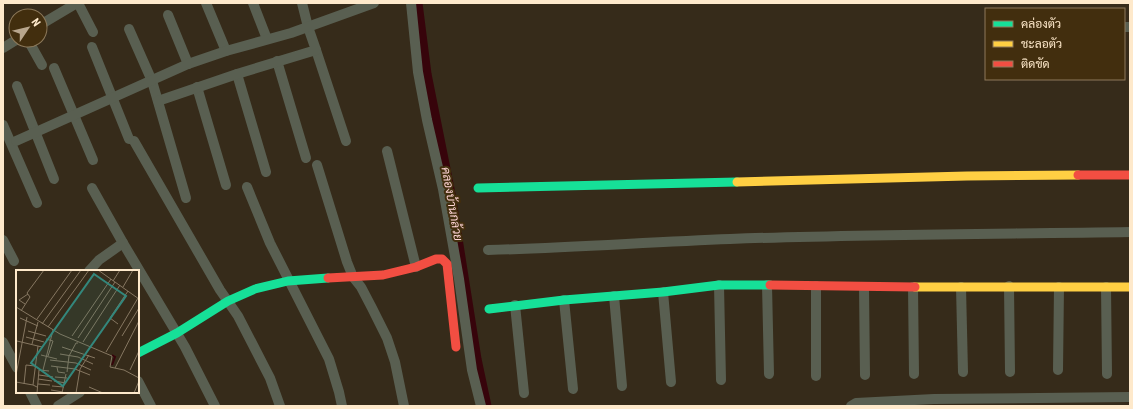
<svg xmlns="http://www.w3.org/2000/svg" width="1133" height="409" font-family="'Roboto Condensed',Sarabun,sans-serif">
<rect width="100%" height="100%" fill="#362b1a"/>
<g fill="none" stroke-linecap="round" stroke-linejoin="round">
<path stroke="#37040b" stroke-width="9" d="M418,3l9,71 24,120 26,165 10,47"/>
<g stroke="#595f51" stroke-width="10">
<path d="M78,3l15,29"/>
<path d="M206,3l20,48"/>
<path d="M253,3l14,36"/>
<path d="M411,3l7,69 9,48 16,69 16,90 13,91 9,36"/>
<path d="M168,15l20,49"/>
<path d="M40,25l37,-22"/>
<path d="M1124,27h6"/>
<path d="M129,29l23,52 34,117"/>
<path d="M28,40l14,25"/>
<path d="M92,47l37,92"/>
<path d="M3,48l13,-8"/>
<path d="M316,50l30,91"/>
<path d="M277,61l29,97"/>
<path d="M54,68l39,92"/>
<path d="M237,74l29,98"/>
<path d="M17,86l37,93"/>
<path d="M197,87l29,98"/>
<path d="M158,101l79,-27 79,-24 -8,-23 -6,-24"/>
<path d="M3,125l34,78"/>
<path d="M16,141l172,-77 38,-13 65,-18 83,-30"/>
<path d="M134,141l86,149 18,26 32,62 10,28"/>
<path d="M387,151l29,116"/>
<path d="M317,165l30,97 6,15 8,10 11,21 15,30 8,24 9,44"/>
<path d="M247,187l23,56 59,116 10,33 3,14"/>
<path d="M92,188l31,55 62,104 30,59"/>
<path d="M3,240l11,21"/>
<path d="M488,250c81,-2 161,-8 242,-11 133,-5 267,-5 400,-7"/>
<path d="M89,271l10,-11 24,-17"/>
<path d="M719,285l2,95"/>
<path d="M767,285l2,89"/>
<path d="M816,286v90"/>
<path d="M1009,286l1,86"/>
<path d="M864,287l1,88"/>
<path d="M913,287l1,87"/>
<path d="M961,287l2,85"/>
<path d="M1106,287l1,87"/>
<path d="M663,292l8,90"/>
<path d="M614,296l8,90"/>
<path d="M564,300l9,89"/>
<path d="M515,305l9,88"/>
<path d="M3,342l14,26"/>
<path d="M1058,370l1,-83"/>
<path d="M138,381l13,25"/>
<path d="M30,392l7,14"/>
<path d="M58,406l22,-14"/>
<path d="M851,406l5,-3 78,-4 196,-2"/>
</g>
<g stroke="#16e098" stroke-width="9">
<path d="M478,188l259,-6"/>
<path d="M489,309l75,-9 99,-8 56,-7h51"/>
<path d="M138,353l39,-20 51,-32 27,-12 33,-8 40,-3"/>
</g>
<g stroke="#ffcf43" stroke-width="9">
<path d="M737,182l230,-6 111,-1"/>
<path d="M915,287h215"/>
</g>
<g stroke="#f24e42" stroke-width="9">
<path d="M1078,175h52"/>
<path d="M328,278l55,-3 33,-8 20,-8h6l5,5 9,83"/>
<path d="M770,285l145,2"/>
</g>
</g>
<g text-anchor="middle" stroke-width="4" stroke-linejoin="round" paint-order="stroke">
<g font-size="12" font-style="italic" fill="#fed4d5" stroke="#422e0e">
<text transform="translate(452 204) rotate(80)" y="4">คลองบ้านกล้วย</text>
</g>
</g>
<g transform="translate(16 270)">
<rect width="123" height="123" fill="#362b1a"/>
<path fill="none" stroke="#37040b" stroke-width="2" d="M96,85l3,2 -3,8"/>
<path fill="none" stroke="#867761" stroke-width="1" d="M82,0l41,29M97,11l7,-11M107,17l10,-17M9,34l-6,-4 9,-6M0,37l44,27 52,22 -2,11 14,3 15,8M5,41l9,-14 -3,-4 17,-23M4,48l18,8M21,49l35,-49M26,54l39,-54M102,54l-8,-6 18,-27M32,57l41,-57M12,61l18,5M0,63v14M56,66l39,-57M106,66l17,-28M10,67l18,5M62,68l37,-56M30,69l7,2 -5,15M1,71l25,6M67,72l37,-57M16,74l6,-22M46,77l33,11M90,82l32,-54M44,84l18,3 15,7M25,85l16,4M34,90l26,3 15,7M35,96l24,3 15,6M41,97l1,5 7,1M99,98l24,-47M27,100l10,-40M114,100l9,-19M51,102l2,-16 7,-13h2M0,105l11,-58M23,105l14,2M39,107l12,1M22,109l14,2M38,111l12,2M0,112l17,3M8,114l2,-19 9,1M22,114l12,1M36,116l12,1M21,117l-4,-2 5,-39M73,117l14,6M35,120l12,2M21,123l2,-23 10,1M46,123l4,-19M60,123l4,-24 9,-14M118,123l5,-12"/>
<path fill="#33877c" fill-opacity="0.15" stroke="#33877c" stroke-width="2" d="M78,4l32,22 -63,90 -32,-23z"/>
<rect width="123" height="123" fill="none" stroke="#fee9cb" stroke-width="2"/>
</g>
<rect width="1133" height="409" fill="none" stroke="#fee9cb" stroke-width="8"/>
<rect x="985" y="8" width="140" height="72" fill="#422e0e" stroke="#8d795a"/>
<rect x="993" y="21" width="20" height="6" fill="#16e098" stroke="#8d795a"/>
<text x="1021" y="28" font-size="12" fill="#fee9cb">คล่องตัว</text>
<rect x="993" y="41" width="20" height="6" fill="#ffcf43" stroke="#8d795a"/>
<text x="1021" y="48" font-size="12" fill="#fee9cb">ชะลอตัว</text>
<rect x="993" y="61" width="20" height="6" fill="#f24e42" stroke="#8d795a"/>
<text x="1021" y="68" font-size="12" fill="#fee9cb">ติดขัด</text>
<g transform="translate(28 28) rotate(55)"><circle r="19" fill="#422e0e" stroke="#8d795a"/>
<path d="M0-3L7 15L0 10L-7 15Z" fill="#b8a68d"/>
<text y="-6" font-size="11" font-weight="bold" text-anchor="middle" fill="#fee9cb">N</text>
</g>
</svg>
